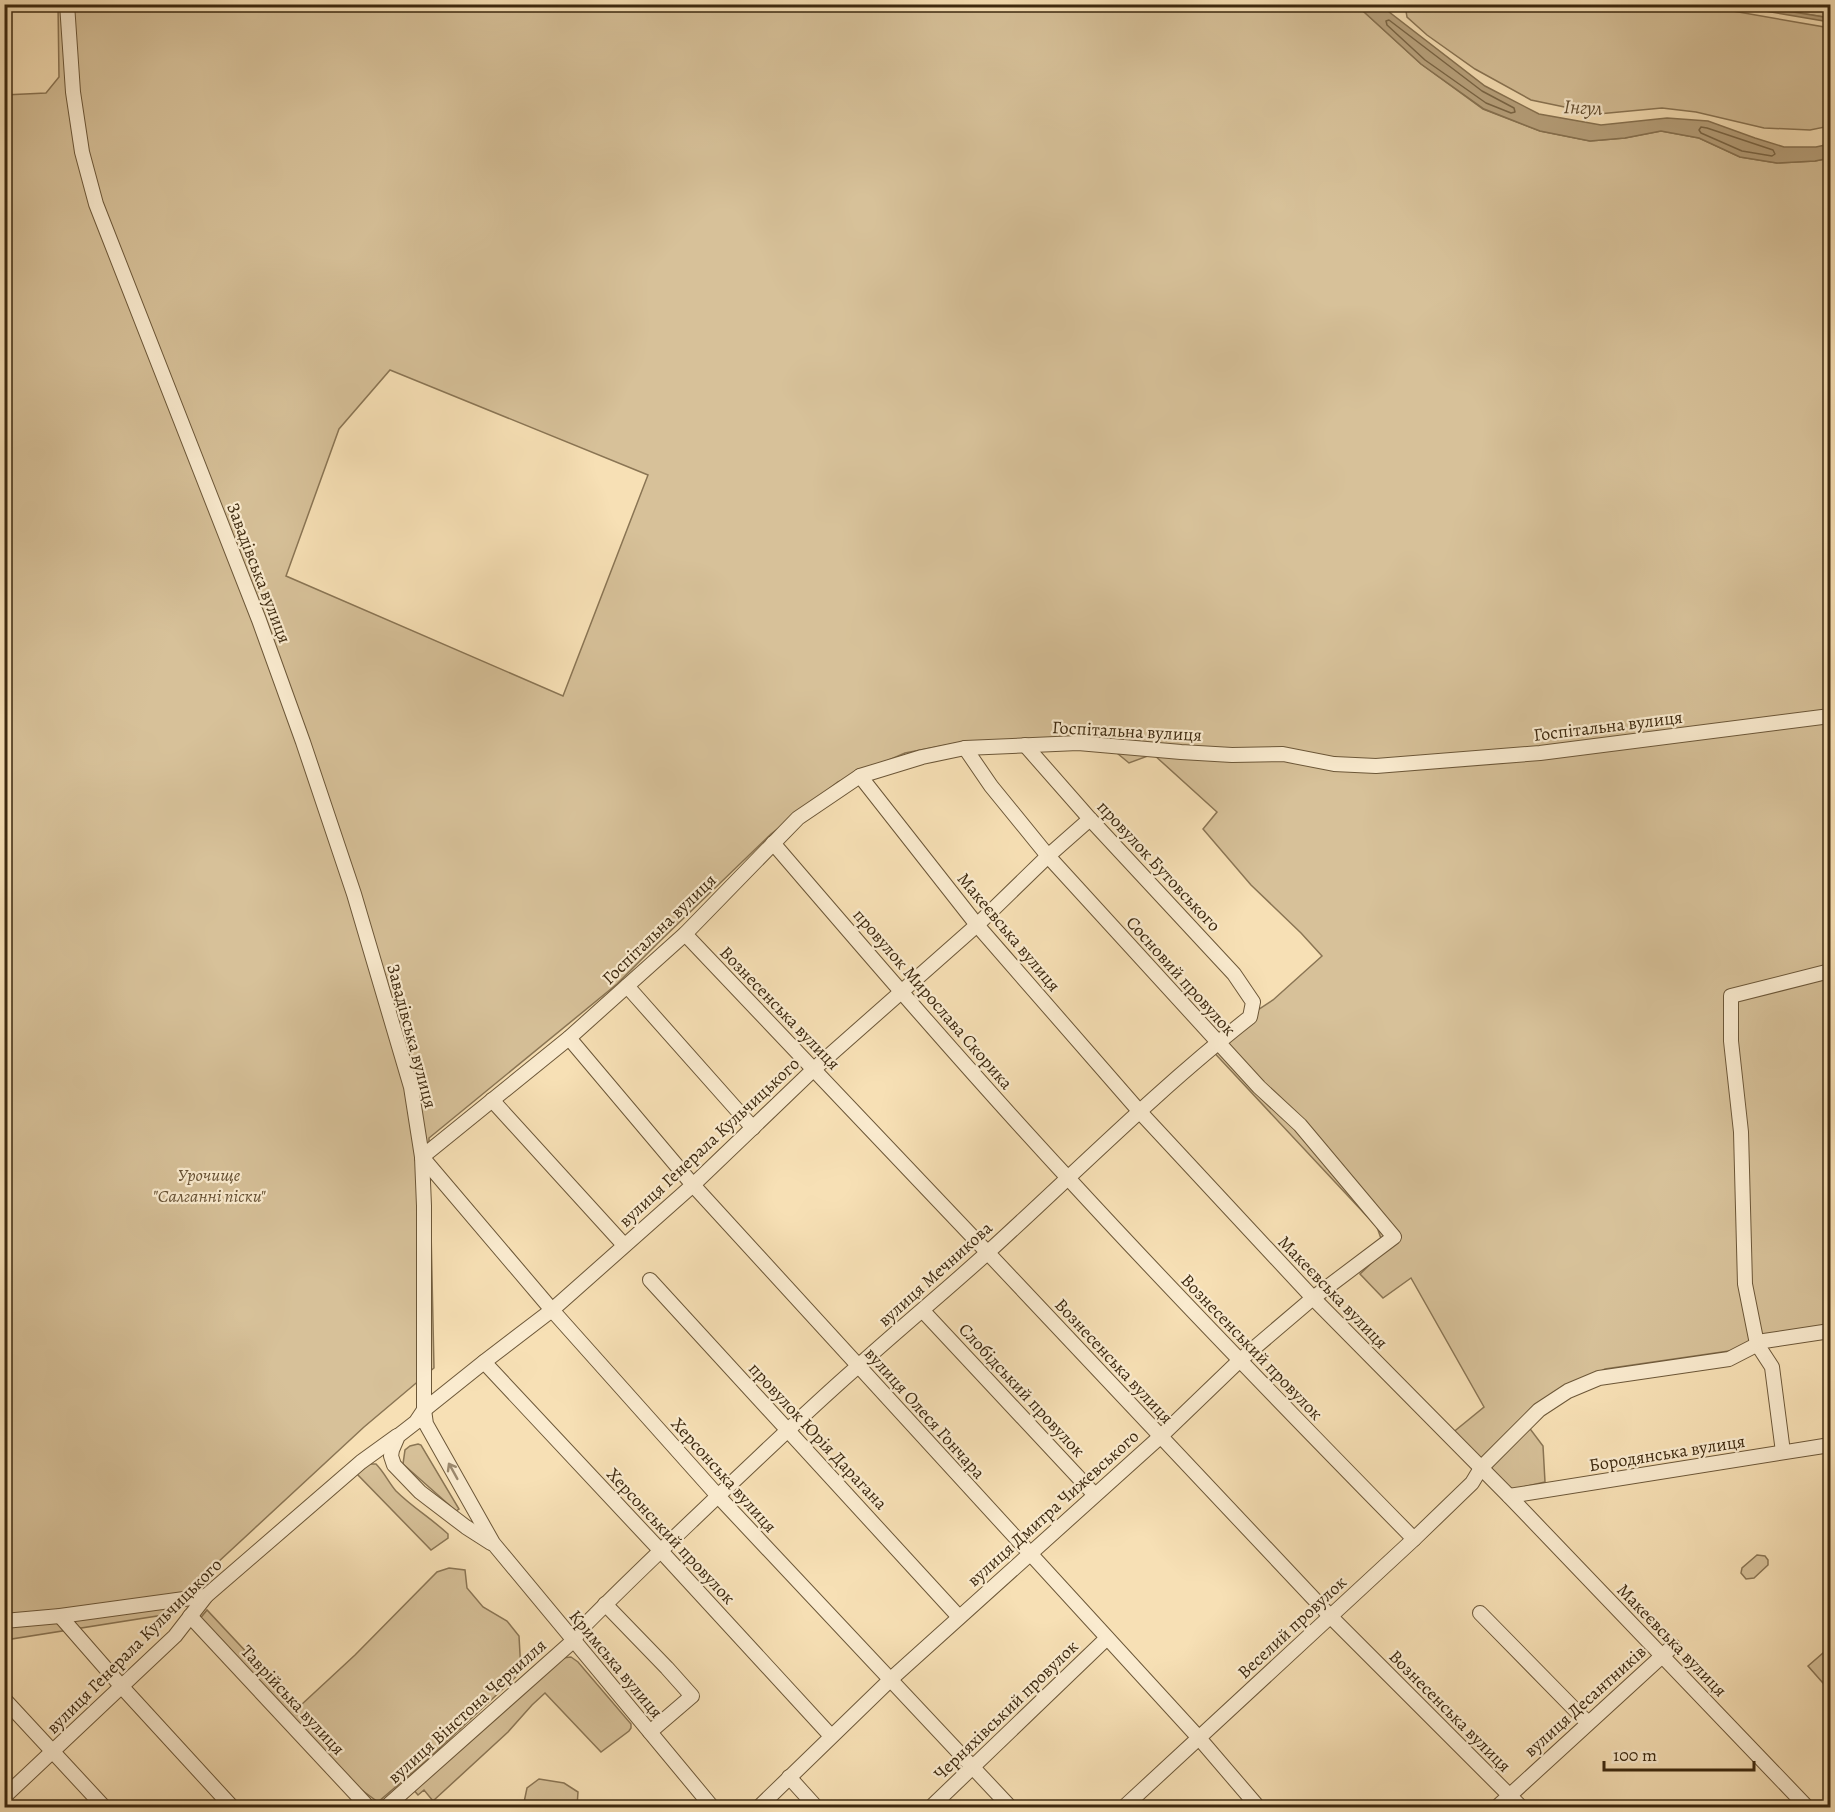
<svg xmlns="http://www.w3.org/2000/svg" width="1835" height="1812" font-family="Alegreya,serif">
<rect width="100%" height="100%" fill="#f7e0b5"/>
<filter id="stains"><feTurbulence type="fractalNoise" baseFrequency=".00333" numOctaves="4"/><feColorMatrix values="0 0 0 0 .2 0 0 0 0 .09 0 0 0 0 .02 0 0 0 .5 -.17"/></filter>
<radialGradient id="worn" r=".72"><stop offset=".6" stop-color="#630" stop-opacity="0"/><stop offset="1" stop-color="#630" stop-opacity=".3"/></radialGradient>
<g fill="#d7c199" stroke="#8a7554" stroke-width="1.5" fill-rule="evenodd">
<path d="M58,5h1292l13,6 58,53 62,45 57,22 50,10 35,-3 36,-7 38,7 41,19 37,6 38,-2 15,-3v1166l-68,13 -26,13 -131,19 -67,34 -16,15 21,28 2,36 -40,9 -54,-57 33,-27 -73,-129 -28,20 -23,-24 25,-24 -8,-23 -171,-183 67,-44 49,-44 -21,-23 -50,-48 -48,-56 14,-17 -64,-58 -24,9 -17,-14 -150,-7 -57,11 -67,29 -67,52 -111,107 -43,43 -188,154 5,230 -70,59 -161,149 -27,37 -171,27 -1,-1545 42,-2 13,-16zM390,370l258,105 -85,221 -277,-120 53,-147z"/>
<path d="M1405,5h271l51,5 103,18v98l-20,4 -46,-2 -68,-16 -34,-4 -64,6 -67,-14 -56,-31 -48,-34 -20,-18z"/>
<path d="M1751,5h79v13z"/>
<path d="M418,1444l3,1 38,64 -3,2 -53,-47 2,-14 5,-4z"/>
<path d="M369,1464h7c8,8 13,19 20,27 16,16 36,28 52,43v4l-17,12 -74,-76z"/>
<path d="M1757,1555l8,1 3,4v5l-14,13 -8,1 -5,-6 1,-5z"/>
<path d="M449,1568l16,2 2,18 16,19 24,14 12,15 2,36 -94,88 -49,42 -19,-14 -161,-167 9,-11 88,94 6,1 54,-50 82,-83z"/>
<path d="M1830,1647v44l-22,-25z"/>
<path d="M571,1657l7,5 53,62v4l-2,3 -28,21 -56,-59 -13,12 -24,27 -75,69 -9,-11 -6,5 -6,-7 150,-130z"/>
<path d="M539,1779l25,4 14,9 -1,15h-54l4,-19z"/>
</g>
<g fill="#b8a27d" stroke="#877251" stroke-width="1.5">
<path d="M1351,5h29l105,81 54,28 62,11 66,-7 41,3 47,17 29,9h32l14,-3v14l-15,3 -38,2 -37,-6 -41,-19 -38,-7 -36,7 -35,3 -50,-10 -56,-22 -63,-45 -58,-53z"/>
<path d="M1729,5h22l79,13v4z"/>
</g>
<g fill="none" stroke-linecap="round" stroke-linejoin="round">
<g stroke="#7a6646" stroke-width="1.5">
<path d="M1389,20l93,71 32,17 1,4 -4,1 -25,-10 -61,-43 -38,-35 -1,-4z"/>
<path d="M1701,127l6,1 66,22 2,4 -3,2 -30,-5 -41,-18 -2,-3z"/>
</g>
<defs>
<g id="minor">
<path d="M67,4l6,88 9,60 14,52 163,416 44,122 51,152 57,193 11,70 2,49v204l2,14 67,119 220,265"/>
<path d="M860,776l117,149 163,187 173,186 196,198 299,312"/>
<path d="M773,843c97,113 194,226 295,335 113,123 229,242 346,361"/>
<path d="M685,934l303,319 343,364 191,191"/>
<path d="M627,986l126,142"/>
<path d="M569,1038l124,147 506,553 60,70"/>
<path d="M492,1100l132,145"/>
<path d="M422,1157l147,-119 116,-104 113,-116 62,-42 62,-19 43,-9 113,-5 103,9 51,3 51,-1 51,10 42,2 164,-13 290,-37"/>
<path d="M422,1157l130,153 166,186 293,312"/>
<path d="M650,1280l309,337"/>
<path d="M923,1311l171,183"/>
<path d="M484,1362l176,188 171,186"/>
<path d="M1783,1452l-11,-85 -15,-23 -12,-60 -4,-152 -10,-91v-45l99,-25"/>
<path d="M1509,1496l321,-51"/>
<path d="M491,1543l-25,-16 -46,-35 -26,-27 -3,-9 1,-6 6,-14 18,-14 8,-12 60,-48 68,-52 141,-125 121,-116 163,-144 71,-69 42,-37"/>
<path d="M605,1604l62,64 25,28 -42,36"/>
<path d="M1480,1613l108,110"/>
<path d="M60,1616l62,71 111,121"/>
<path d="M190,1616l179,192"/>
<path d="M4,1621l56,-5 146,-20"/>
<path d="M4,1699l101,109"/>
<path d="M789,1777l28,31"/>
<path d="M4,1797l171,-161 31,-40 155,-134 36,-26"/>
<path d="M385,1808l188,-167 9,-13c45,-46 91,-89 137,-133 46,-43 90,-86 137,-127 43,-39 87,-75 130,-114 88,-80 171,-164 264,-237l3,-15 -19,-28 -144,-155 -65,-74"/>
<path d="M758,1808l133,-129 270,-243 78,-75 74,-63 81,-61 -94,-112 -41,-38 -211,-231 -57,-70 -26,-38"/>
<path d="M930,1808l177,-170"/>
<path d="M1123,1808l291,-269 58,-56 9,-15 58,-58 29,-19 31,-13 130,-19 35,-18 66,-10"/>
<path d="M1496,1808l177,-162"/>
</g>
</defs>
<use href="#minor" stroke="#6c5738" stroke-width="16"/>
<use href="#minor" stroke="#faebcf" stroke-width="14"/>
</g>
<defs><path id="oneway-shaft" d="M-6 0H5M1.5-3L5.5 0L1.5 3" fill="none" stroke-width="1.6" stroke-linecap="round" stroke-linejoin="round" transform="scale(1.5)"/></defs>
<use stroke="#9c8a6f" href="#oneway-shaft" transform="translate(453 1471) rotate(-119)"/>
<g text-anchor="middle" stroke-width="4.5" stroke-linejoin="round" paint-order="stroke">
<g font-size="18" fill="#3d290f" stroke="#faebcf">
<text transform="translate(259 573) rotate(69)" y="6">Завадівська вулиця</text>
<text transform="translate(1608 726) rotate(-7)" y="6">Госпітальна вулиця</text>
<text transform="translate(1127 731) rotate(3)" y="6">Госпітальна вулиця</text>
<text transform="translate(1159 866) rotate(47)" y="6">провулок Бутовського</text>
<text transform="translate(659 929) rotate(-44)" y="6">Госпітальна вулиця</text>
<text transform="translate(1009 932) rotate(50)" y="6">Макеєвська вулиця</text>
<text transform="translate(1181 976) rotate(48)" y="6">Сосновий провулок</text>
<text transform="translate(933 999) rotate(49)" y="6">провулок Мирослава Скорика</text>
<text transform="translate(780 1008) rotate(46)" y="6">Вознесенська вулиця</text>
<text transform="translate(412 1036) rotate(75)" y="6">Завадівська вулиця</text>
<text transform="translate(709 1142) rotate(-43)" y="6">вулиця Генерала Кульчицького</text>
<text transform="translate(935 1274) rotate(-42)" y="6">вулиця Мечникова</text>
<text transform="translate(1333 1292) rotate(46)" y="6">Макеєвська вулиця</text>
<text transform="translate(1252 1347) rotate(46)" y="6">Вознесенський провулок</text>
<text transform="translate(1114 1361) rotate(47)" y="6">Вознесенська вулиця</text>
<text transform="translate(1022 1390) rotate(47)" y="6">Слобідський провулок</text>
<text transform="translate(925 1413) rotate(48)" y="6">вулиця Олеся Гончара</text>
<text transform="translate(818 1436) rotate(47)" y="6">провулок Юрія Дарагана</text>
<text transform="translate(1667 1453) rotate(-9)" y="6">Бородянська вулиця</text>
<text transform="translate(724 1475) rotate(48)" y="6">Херсонська вулиця</text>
<text transform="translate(1053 1508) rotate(-42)" y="6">вулиця Дмитра Чижевського</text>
<text transform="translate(671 1536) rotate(47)" y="6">Херсонський провулок</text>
<text transform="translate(1292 1627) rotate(-43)" y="6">Веселий провулок</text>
<text transform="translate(1672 1640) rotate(46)" y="6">Макеєвська вулиця</text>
<text transform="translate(134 1646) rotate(-45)" y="6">вулиця Генерала Кульчицького</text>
<text transform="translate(616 1664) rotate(50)" y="6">Кримська вулиця</text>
<text transform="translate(293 1700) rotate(47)" y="6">Таврійська вулиця</text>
<text transform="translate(1585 1701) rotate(-42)" y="6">вулиця Десантників</text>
<text transform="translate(1006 1710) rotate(-44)" y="6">Черняхівський провулок</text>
<text transform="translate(467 1711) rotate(-42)" y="6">вулиця Вінстона Черчилля</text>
<text transform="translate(1450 1711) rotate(45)" y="6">Вознесенська вулиця</text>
</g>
<g font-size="18" font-style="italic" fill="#644f32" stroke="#faebcf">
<text x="209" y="1181">Урочище<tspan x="209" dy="21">"Салганні піски"</tspan></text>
</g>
<g font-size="20" font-style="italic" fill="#624d30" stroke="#faebcf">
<text transform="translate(1583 107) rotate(3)" y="7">Інгул</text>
</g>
</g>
<rect width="1835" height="1812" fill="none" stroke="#f7e0b5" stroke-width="24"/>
<rect x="6" y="6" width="1823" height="1800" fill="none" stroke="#3d290f" stroke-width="3"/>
<rect x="12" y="12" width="1811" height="1788" fill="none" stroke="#3d290f" stroke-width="1.5"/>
<path d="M1604 1761v9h150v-9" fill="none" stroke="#3d290f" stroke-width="3"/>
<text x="1613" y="1761" font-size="18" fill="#3d290f" stroke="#faebcf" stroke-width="4.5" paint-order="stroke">100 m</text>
<rect width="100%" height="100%" filter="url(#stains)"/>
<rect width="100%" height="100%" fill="url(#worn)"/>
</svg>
